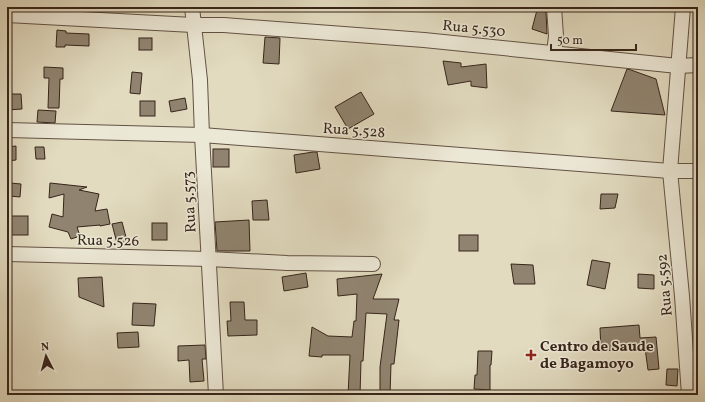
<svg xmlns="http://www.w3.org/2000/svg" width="705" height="402" font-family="Vollkorn,serif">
<rect width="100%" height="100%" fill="#e2dbc0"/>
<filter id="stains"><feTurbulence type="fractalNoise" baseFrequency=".005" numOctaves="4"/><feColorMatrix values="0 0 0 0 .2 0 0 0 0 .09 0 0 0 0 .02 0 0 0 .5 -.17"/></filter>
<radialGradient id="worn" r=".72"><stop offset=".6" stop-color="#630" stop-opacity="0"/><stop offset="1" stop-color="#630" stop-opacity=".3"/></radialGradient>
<g fill="#908470" stroke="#37251a">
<path d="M537,10l9,2 1,22 -15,-5z"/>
<path d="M57,30l9,1v2l23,1v12l-24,-1v2h-9z"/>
<path d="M265,37l15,1 -1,26 -16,-1z"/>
<rect x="139" y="38" width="13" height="12"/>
<path d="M443,61l18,2v4l25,-3 1,24 -16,-2v-5l-23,4z"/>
<path d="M44,67l19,1v11h-3l-1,29h-11l1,-30h-5z"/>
<path d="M627,69l4,1 25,9 9,36 -54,-4z"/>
<path d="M132,72l10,1 -2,21 -10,-1z"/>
<path d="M361,92l13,22 -26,15 -13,-22z"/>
<path d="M7,94h14l1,15 -15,1z"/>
<path d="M185,98l2,11 -16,3 -2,-11z"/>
<rect x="140" y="101" width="15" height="15"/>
<path d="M38,110l18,1 -1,12 -18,-1z"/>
<path d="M16,146v14l-9,1v-14z"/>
<path d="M35,147h9l1,12h-9z"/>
<rect x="213" y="149" width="16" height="18"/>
<path d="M313,152h4l3,17 -24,4 -2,-18z"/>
<path d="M10,183l11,1 -1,13 -11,-1z"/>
<path d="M50,183l37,4 -8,3 20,4 -4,17 12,-2 3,15 -10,2v-1l-23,2 3,9 -9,3 -3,-7 -19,-5 3,-13 11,3 1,-23 -15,4z"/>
<path d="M601,194h17l-3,14 -15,1z"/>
<path d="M267,200l2,20h-16l-1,-19z"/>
<rect x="10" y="216" width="18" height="19"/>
<path d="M249,220l1,31h-33l-2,-29z"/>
<path d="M122,222l5,19 -10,2 -5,-19z"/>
<rect x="152" y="223" width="15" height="17"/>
<rect x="459" y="235" width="19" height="16"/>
<path d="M592,260l18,3 -5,26 -18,-4z"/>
<path d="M511,264l22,1 2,19h-21z"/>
<path d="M306,273l2,14 -24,4 -2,-14z"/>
<path d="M382,274l-9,25h26l-5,21h5l-5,44h-3l-1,31h-10v-28l7,-53 -21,-1 -3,48h-2l-1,34h-12l2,-40h-28v2l-13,-1 3,-29 16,9 24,1 2,-16h2l1,-27 -19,2 -1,-17z"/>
<path d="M638,274l16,1v14l-16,-1z"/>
<path d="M102,277l2,30 -25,-10 -1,-19z"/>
<path d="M230,302h14l1,18h12v15l-29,1 -1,-15h4z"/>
<path d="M133,303l23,1 -2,22 -22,-1z"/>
<path d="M639,325l1,13 16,-1 3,32 -11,1 -3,-22 -44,3 -1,-23z"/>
<path d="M138,332l1,15 -21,1 -1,-15z"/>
<path d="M205,345l1,14h-4l2,22 -14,1 -1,-22 -11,1v-15z"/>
<path d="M478,351h14l-1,14h-1v25l-16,-1 1,-14h2z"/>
<path d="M667,369h11l-1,17 -11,-1z"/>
</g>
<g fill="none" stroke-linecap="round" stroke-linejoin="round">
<defs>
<g id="minor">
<path d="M192,7l8,73 2,55 14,260"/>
<path d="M683,7l-13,164 12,125 7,99"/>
<path d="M7,15l186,10h31l200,15 254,26 20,-1"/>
<path d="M554,53l2,-17 -2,-29"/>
<path d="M7,130l195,5 468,36h28"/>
<path d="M7,254l202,5 78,4 86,1"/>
</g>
</defs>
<use href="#minor" stroke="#625244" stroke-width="16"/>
<use href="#minor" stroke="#ece8d6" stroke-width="14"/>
</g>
<path fill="#8f2418" stroke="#ece8d6" stroke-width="1.5" d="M529 349h4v4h4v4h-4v4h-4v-4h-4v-4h4z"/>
<g text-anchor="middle" stroke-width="3" stroke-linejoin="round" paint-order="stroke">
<g font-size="15" fill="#37251a" stroke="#ece8d6">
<text transform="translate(474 28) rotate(6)" y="5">Rua 5.530</text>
<text transform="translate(354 130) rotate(4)" y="5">Rua 5.528</text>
<text transform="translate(189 202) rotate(-93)" y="5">Rua 5.573</text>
<text transform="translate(108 240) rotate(1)" y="5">Rua 5.526</text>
<text transform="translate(664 285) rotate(-95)" y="5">Rua 5.592</text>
</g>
<g font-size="15" font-weight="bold" fill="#37251a" stroke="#ece8d6" text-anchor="start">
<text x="540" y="351">Centro de Saude<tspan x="540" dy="17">de Bagamoyo</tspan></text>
</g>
</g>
<rect width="705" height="402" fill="none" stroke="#e2dbc0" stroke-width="24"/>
<rect x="8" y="8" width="689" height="386" fill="none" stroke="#37251a" stroke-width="2"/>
<rect x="12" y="12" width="681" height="378" fill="none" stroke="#37251a"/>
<g transform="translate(46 356) rotate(354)" stroke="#ece8d6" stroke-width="3" paint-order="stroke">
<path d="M0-3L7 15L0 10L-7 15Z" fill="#37251a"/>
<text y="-6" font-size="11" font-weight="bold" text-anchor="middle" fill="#37251a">N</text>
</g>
<path d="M551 44v6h85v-6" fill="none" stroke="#37251a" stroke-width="2"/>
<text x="557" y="44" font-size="12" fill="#37251a" stroke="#ece8d6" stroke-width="3" paint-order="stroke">50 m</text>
<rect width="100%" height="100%" filter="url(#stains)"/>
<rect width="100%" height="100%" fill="url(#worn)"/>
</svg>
